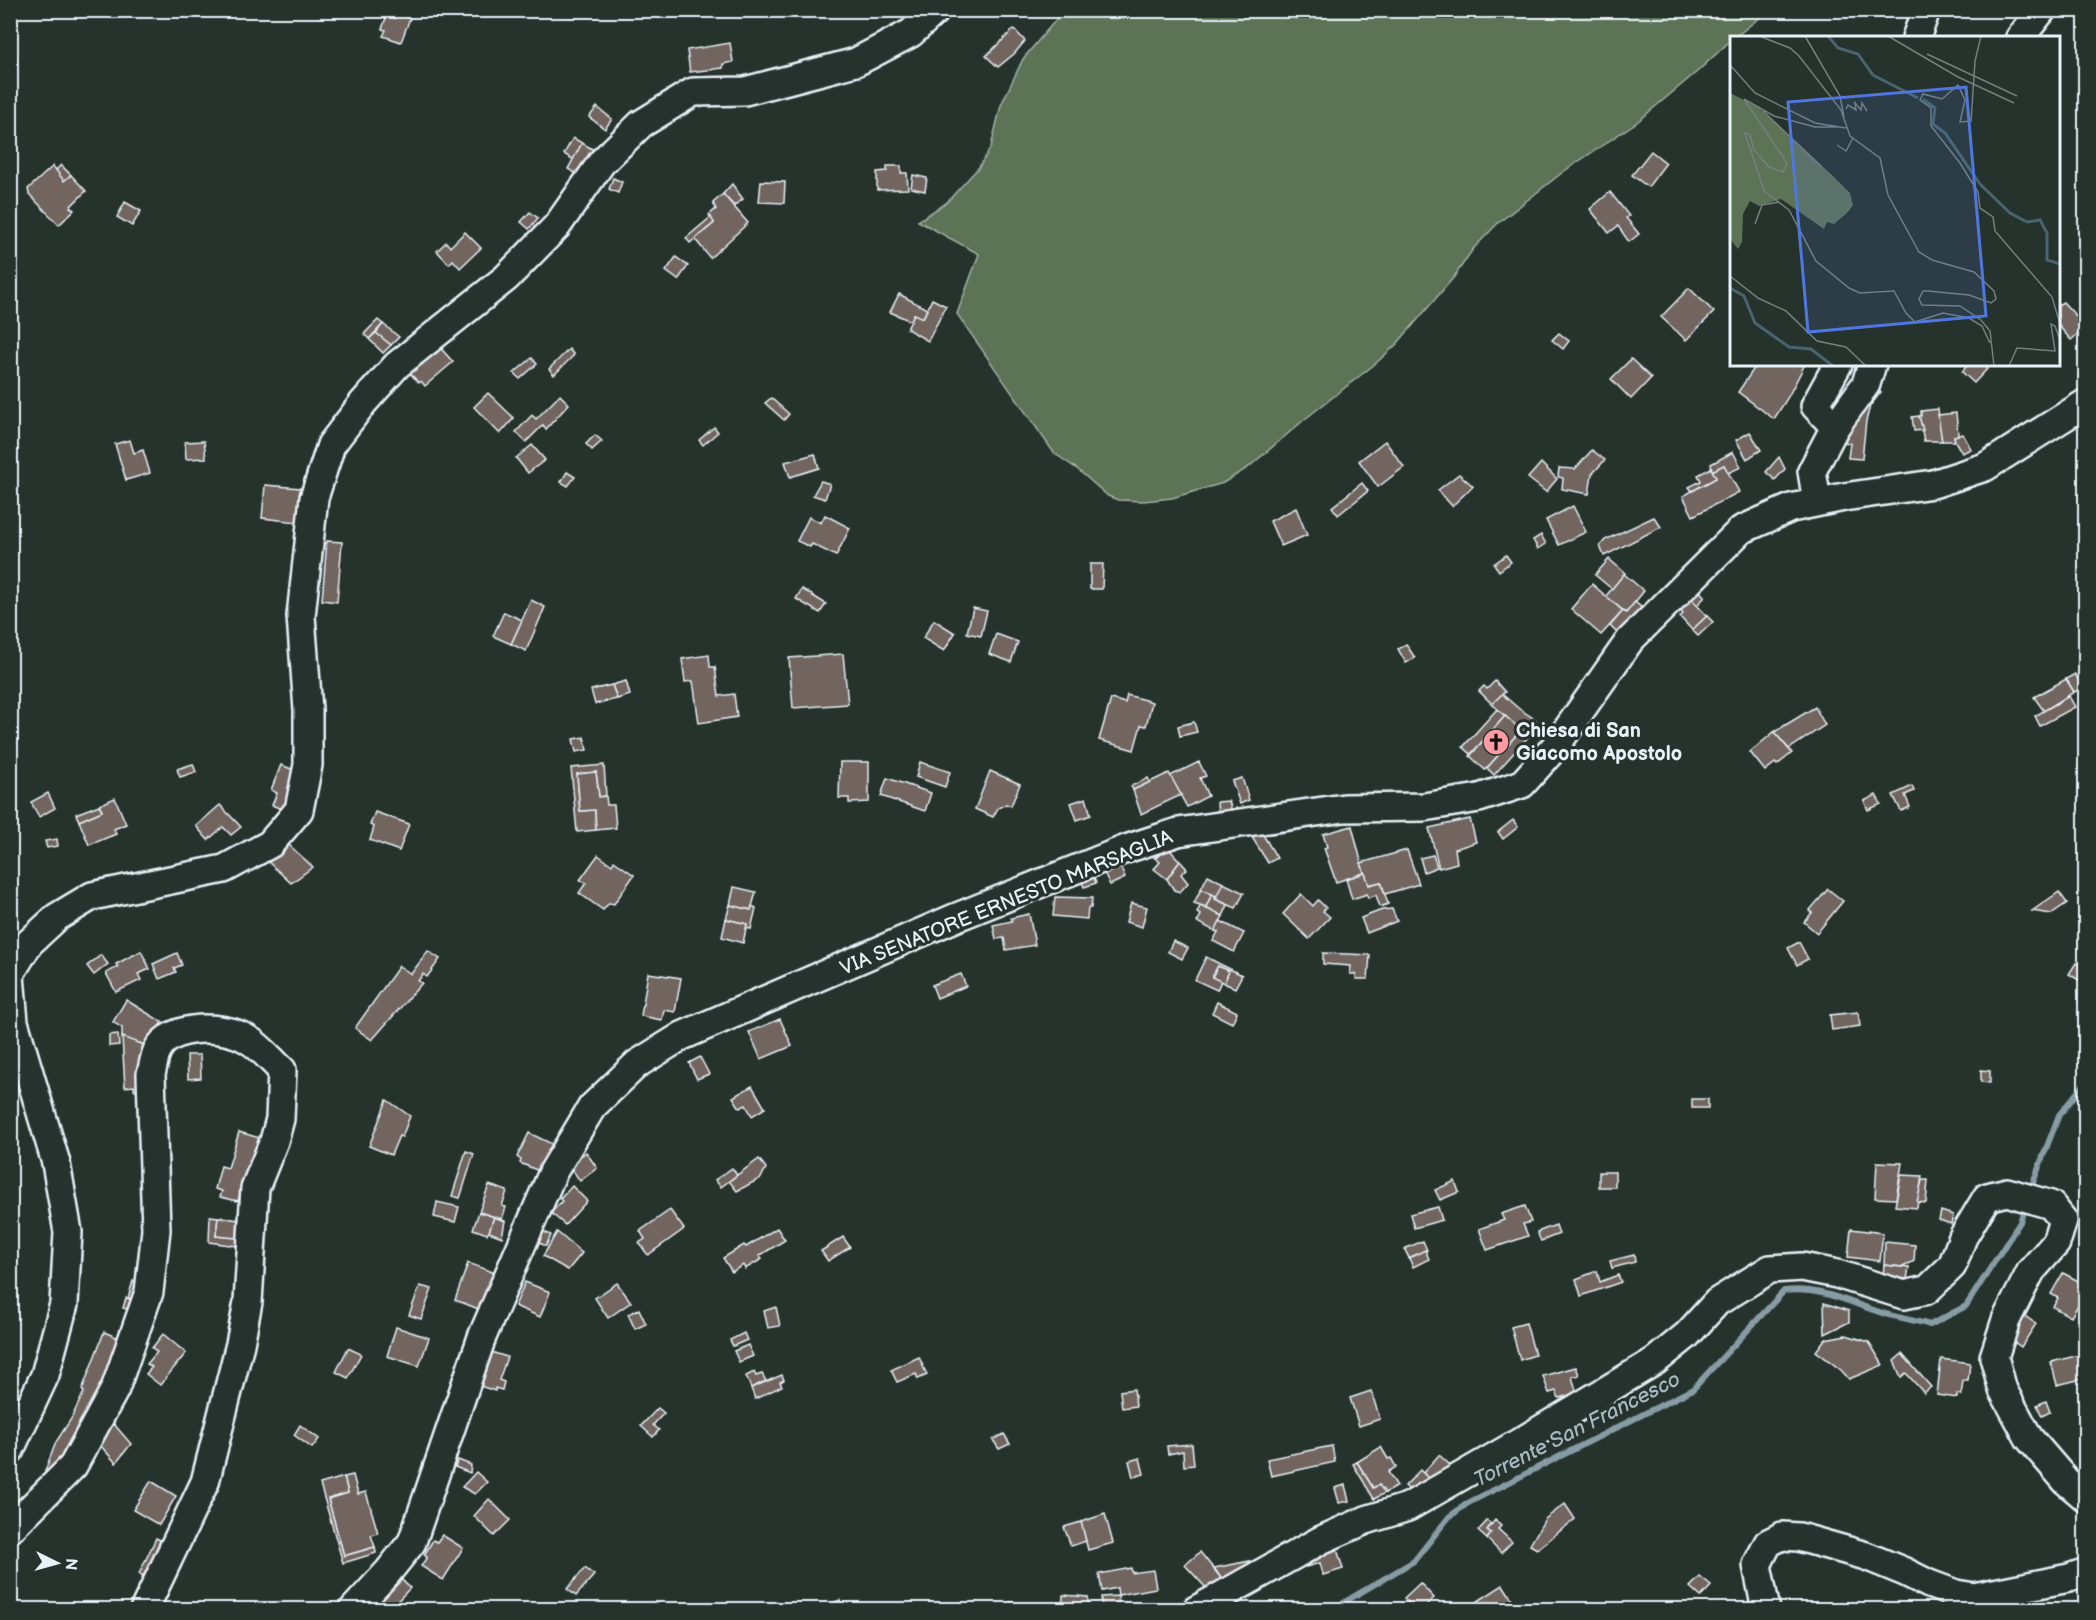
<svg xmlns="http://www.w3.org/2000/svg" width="2096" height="1620" font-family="'Balsamiq Sans',sans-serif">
<rect width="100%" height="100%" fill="#26332d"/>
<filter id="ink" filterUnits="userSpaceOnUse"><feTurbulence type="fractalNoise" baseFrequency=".0167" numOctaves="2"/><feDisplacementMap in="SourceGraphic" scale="12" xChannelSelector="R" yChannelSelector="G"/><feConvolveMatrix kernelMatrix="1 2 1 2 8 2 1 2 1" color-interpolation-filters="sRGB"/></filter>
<g filter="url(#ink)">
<path fill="#5d7356" stroke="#a2b2a7" stroke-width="1.5" d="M1064,10h704v1l-33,26 -3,1 -1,2 -33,31 -61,51 -74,50 -65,51 -25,26 -19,28 -57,67 -22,20 -70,55 -56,48 -26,16 -51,15 -28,3 -26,-1 -10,-4 -31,-27 -23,-16 -97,-139 22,-60 -61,-33 28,-18 33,-36 12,-20 10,-42 22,-46z"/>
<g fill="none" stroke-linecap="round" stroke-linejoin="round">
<g stroke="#889ca5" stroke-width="6">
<path d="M2029,1193l30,-78 27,-33"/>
<path d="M1331,1610l83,-49 35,-44 19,-14 225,-114 91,-98c37,-5 70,14 105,24 13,3 27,6 41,10l36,-19 54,-84 5,-17"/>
</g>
</g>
<g fill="#72655f" stroke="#e8f1f8" stroke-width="1.5">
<path d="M398,10h15l-12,32 -18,-6 3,-6 -4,-1 5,-14 8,3z"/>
<path d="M1015,10h22l-19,8z"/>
<path d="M1014,29l11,12 -11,13 -16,13 -12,-11z"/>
<path d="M730,43l3,19 -10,2v4l-33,4 -3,-22z"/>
<path d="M597,107l15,12 -7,10 -16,-12z"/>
<path d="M573,138l9,5 -8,17 -10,-6z"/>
<path d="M582,143l12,7 -4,4 -11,21 -11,-6z"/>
<path d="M1651,151l15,12 -18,24 -16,-12z"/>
<path d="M61,165l10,10 -7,6 -9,-10z"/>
<path d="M53,166l11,15 7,-6 15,16 -16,16 4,3 -15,15 -30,-31 -1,-5z"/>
<path d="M887,166h14v7h6l1,16 -31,1v-18l10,-1z"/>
<path d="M913,175l14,3 -2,13 -14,-3z"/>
<path d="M613,178l9,4 -4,11 -9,-4z"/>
<path d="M761,181l24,1 -1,21 -25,-1z"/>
<path d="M732,184l11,15 -9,7 -11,-12z"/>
<path d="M1610,192l19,24 -3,2 13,16 -10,8 -11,-16 -9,7 -19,-24z"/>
<path d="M723,194l25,29 -38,35 -15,-19 19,-16 -5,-8 7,-6 -3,-6z"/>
<path d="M125,202l16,9 -9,15 -15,-9z"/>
<path d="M530,212l8,6 -9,11 -8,-7z"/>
<path d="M711,217l3,6 -24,20 -4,-5z"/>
<path d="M465,232l16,16 -21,20 -7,-8 -4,4 -12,-13 9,-9 4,5z"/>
<path d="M676,257l12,9 -10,14 -12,-9z"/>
<path d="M1689,288l25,24 -28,28 -25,-23z"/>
<path d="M899,294l28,15 -4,9 -9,-4 -3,7 -21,-9z"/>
<path d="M932,299l14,7 -18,35 -21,-12 7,-15 9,4z"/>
<path d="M2063,302l23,25 -15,13 -13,-15v-20z"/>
<path d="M378,320l5,4 -14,15 -5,-5z"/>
<path d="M383,324l16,13 -8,8 -15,-12z"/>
<path d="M376,333l15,12 -8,8 -14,-14z"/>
<path d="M1559,333l10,8 -6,8 -11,-9z"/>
<path d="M437,344l16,18 -28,24 -4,-5 -2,2 -11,-12z"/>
<path d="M569,349l5,6 -20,20 -5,-6z"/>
<path d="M532,358l5,6 -17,15 -6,-6z"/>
<path d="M1631,359l20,19 -20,21 -20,-20z"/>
<path d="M1757,364h48l-17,33 -14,22 -36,-27z"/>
<path d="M1968,364h16l4,4 -14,15 -12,-11z"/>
<path d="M1876,389l5,3 -10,13 -4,-3z"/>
<path d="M488,393l26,25 -14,16 -26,-27z"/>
<path d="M560,395l9,9 -23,25 -3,-4 -17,17 -10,-10 16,-17 4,4z"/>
<path d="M771,398l18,16 -5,6 -19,-17z"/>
<path d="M1864,405l6,1 -4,15 -4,38 -14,-1 2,-15 -6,-1 1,-12 5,1v-8z"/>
<path d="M1938,409l4,32h-18l-5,-25h2v-5z"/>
<path d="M1956,413l2,22 -4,1 1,5h-13l-4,-26z"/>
<path d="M1919,416l4,14 -9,1 -2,-14z"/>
<path d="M714,427l4,5 -15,13 -4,-5z"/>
<path d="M1750,432l11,18 -14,9 -11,-19z"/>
<path d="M1963,434l8,15 -9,4 -7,-12 -1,-5z"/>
<path d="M595,435l7,6 -10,9 -6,-6z"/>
<path d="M130,440l4,13 9,-3 7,23 -24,7 -11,-36z"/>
<path d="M204,441l2,17 -20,1 -1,-17z"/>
<path d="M1385,441l19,26 -26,20 -19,-26z"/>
<path d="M532,445l13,15 -17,13 -12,-15z"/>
<path d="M1592,450l13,10 -13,14 -3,20 -27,-5 1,-11 -5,-1 1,-9 16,1z"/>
<path d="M1733,452l8,15 -13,6 -4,-8 -12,6 -1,-7z"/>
<path d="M815,454l4,14 -29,9 -5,-15z"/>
<path d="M1779,457l6,12 -10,11 -9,-8z"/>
<path d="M1541,463l16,16 -11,13 -18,-14z"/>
<path d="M1724,465l15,27 -46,24 -10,-20 33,-18 -4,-7z"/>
<path d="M1711,468l5,10 -24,13 -3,-4 12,-6 -3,-6z"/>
<path d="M567,472l8,5 -7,9 -7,-4z"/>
<path d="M1459,474l14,12 -21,20 -14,-16z"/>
<path d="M821,481l9,3 -5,15 -12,-4z"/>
<path d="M1362,483l6,8 -30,24 -6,-8z"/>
<path d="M265,485l35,3 -3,34 -35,-4z"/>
<path d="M1573,506l13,26 -27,13 -13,-25z"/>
<path d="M1296,508l11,27 -26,11 -11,-25z"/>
<path d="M825,515l25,13 -14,28 -24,-12 -2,3 -13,-6 12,-24 12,6z"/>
<path d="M1654,517l7,10 -57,29 -4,-10 5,-6z"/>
<path d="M1541,535l5,9 -8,5 -5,-9z"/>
<path d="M327,541l15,1 -5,60 -15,-2z"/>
<path d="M1506,555l5,7 -12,9 -5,-7z"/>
<path d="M1609,559l16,14 -13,16 -17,-14z"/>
<path d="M1090,564h13l-1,25h-12z"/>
<path d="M1624,574l20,17 -18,22 -20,-17z"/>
<path d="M1692,583l13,14 -8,8 -13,-14z"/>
<path d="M1592,584l31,27 -22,24 -30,-26z"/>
<path d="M802,589l24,15 -6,9 -24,-14z"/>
<path d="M1684,591l23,25 -15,14 -12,-13 3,-3 -8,-11z"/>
<path d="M531,600l14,7 -19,44 -15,-7z"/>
<path d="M1635,602l7,6 -9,13 -14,14 -9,-9 13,-15 3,2z"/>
<path d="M973,608l14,3 -6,25 -14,-3z"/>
<path d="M504,612l18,8 -11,24 -18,-8z"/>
<path d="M1707,616l6,6 -15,14 -6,-6z"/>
<path d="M934,620l21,13 -11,18 -21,-13z"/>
<path d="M996,634l22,8 -7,20 -22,-8z"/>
<path d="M1406,644l9,14 -9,5 -8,-14z"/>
<path d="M843,654l5,50 -55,4 -4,-50z"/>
<path d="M709,655l1,12h5l4,29 15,-2 3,23 -38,6 -6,-42 -8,1 -3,-23z"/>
<path d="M2075,674l8,14 -9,4 -8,-13z"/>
<path d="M2066,679l8,13 -30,19 -10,-14z"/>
<path d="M626,681l4,14 -13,4 -5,-14z"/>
<path d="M1495,681l10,11 -13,12 -13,-13 5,-5 3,3z"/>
<path d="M612,685l5,14 -22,5 -4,-14z"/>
<path d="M1502,694l16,14 18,12 -11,14 -33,-30z"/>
<path d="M1127,695l25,7 -6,24 -5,-1 -7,25 -35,-10 12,-41 14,4z"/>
<path d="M2069,696l6,11 -35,19 -5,-10z"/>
<path d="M1815,707l10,18 -36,24 -15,-17z"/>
<path d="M1497,709l8,7 -34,38 -8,-7z"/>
<path d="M1505,716l16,14 -36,40 -15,-14z"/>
<path d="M1194,722l3,10 -17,4 -2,-10z"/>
<path d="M1521,730l7,7 -34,38 -7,-7z"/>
<path d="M1774,732l18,21 -15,12 -2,-2 -10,8 -15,-19z"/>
<path d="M584,737l3,13 -11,2 -3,-13z"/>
<path d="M840,762h29v40l-20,1v-5h-10z"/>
<path d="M920,762l30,10 -5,15 -29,-10z"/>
<path d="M1199,762l7,14 -6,2 8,18 -21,11 -17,-31z"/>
<path d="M193,764l3,8 -16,5 -3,-8z"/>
<path d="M281,765l21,8 -16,38 -14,-6 5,-12 -6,-3z"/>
<path d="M604,765l2,31 -7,1 -3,-25 -19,2 3,37 15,-1 1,20 -19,2 -6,-64z"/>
<path d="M990,771l30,13 -9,22 -5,-2 -8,4 -5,9 -18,-8z"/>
<path d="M596,772l3,25 7,-1 1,9h7l2,23 -20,2 -1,-20 -15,1 -3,-37z"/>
<path d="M1169,773l12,22 -40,19 -8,-24z"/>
<path d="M887,778l44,15 -6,18 -44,-15z"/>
<path d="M1148,778l2,4 -17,8 -2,-4z"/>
<path d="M1242,778l7,22 -9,4 -8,-23z"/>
<path d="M1912,786l2,5 -9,4 5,12 -9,4 -8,-16z"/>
<path d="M48,793l7,15 -16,9 -8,-15z"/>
<path d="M1876,795l5,9 -13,6 -4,-9z"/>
<path d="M115,798l11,26 -12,5 2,5 -27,11 -10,-24 23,-10 -3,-6z"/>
<path d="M1086,798l5,17 -14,5 -6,-17z"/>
<path d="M1229,801l3,11 -14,2 -1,-12z"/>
<path d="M99,805l3,6 -23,10 -3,-7z"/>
<path d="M220,805l21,22 -10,8 -8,-8 -15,13 -12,-14z"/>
<path d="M375,812l34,12 -10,27 -29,-11 4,-13 -4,-2z"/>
<path d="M1470,819l6,23 -21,7 2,14 -18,5 -10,-40z"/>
<path d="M1513,820l5,7 -15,12 -5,-7z"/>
<path d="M1352,826l12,47 -28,9 -12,-34 3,-1 -4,-13z"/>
<path d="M1259,828l18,30 -9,5 -18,-29z"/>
<path d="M57,839l1,7 -11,2 -2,-7z"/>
<path d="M289,845l24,22 -22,16 -26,-24z"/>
<path d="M1169,849l-14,9 -7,-7z"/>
<path d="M1169,849l11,12 -13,18 -13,-10 6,-7 -5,-4z"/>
<path d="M1407,850l12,34 -34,10 -4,-12 -12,3 -8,-22z"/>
<path d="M598,855l14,10 2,-4 20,14 -20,29 -5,-1 -6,7 -24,-17 7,-10 -6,-3z"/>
<path d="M1433,855l4,12 -13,5 -4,-14z"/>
<path d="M1118,861l7,17 -15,7 -8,-17z"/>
<path d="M1180,861l7,8 -6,5 7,9 -8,9 -6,-2 -7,-11z"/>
<path d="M1092,873l4,10 -12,4 -4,-10z"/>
<path d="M1365,873l4,12 12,-3 7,22 -8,3 -4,-12 -8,3 -1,-4 -15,5 -6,-20z"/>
<path d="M1208,875l15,8 -6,14 -16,-8z"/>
<path d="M1223,883l21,10 -8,15 -21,-9z"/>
<path d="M734,887l22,5 -5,18 -21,-5z"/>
<path d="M1201,889l11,5 -6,13 -12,-4z"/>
<path d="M1828,889l15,12 -26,32 -13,-11 8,-9 -3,-2z"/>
<path d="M2059,892l8,11 -16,11 -19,-3z"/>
<path d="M1212,894l5,3 -2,2 13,6 -5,11 -17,-9z"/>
<path d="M1301,894l12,12 5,-6 8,8 -3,3 7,6 -21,22 -26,-25z"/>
<path d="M1055,897l37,1 -1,10h-3l-1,11 -34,-3z"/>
<path d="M1131,903l16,4 -5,20 -16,-5z"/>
<path d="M730,905l21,5 1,-4 4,2 -5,21 -5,-1 1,-4 -21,-5z"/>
<path d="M1200,906l23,10 -8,15 -18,-9 4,-7 -4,-2z"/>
<path d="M1392,909l5,12 -30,12 -6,-15 21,-8z"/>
<path d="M1029,914l6,31 -29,5 -2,-12 -8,1 -3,-14 19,-4 -1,-3z"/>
<path d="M726,919l21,5 -4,19 -21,-6z"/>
<path d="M1220,921l24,12 -10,19 -21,-11 5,-9 -3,-1z"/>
<path d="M1173,941l15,7 -6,11 -14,-7z"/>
<path d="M1799,942l9,17 -11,6 -9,-17z"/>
<path d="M141,951l9,18 -12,5 3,6 -25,12 -10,-19 12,-6 -2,-3z"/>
<path d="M428,951l12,8 -13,18 -4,-3 -5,7 4,2 -50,57 -17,-12 44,-62 12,8z"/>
<path d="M177,953l5,12 -8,3 2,4 -17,7 -6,-15z"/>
<path d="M1323,953l47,2 -2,24h-12v-5h-6l1,-8 -28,-2z"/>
<path d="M101,955l7,9 -14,11 -7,-9z"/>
<path d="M1206,957l36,18 -7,13 -11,-5 5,-12 -11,-5 -6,11 9,4 -4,9 -22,-10z"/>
<path d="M2076,963l10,5 -1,16 -16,-10z"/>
<path d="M1218,966l11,5 -5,12 -12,-6z"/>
<path d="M648,973l33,5 -6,34 -11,-2 -2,10 -21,-4z"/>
<path d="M961,974l5,12 -29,12 -5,-13z"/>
<path d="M126,1000l36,22 -15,24 -25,-9v-9l-9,-6z"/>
<path d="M1217,1002l20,10 -5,11 -20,-10z"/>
<path d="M1858,1012l2,14 -28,4 -2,-15z"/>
<path d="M780,1019l12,27 -31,13 -12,-27z"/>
<path d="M118,1034l1,11 -10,1v-11z"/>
<path d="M122,1037l25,9 -3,44 -7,1 -3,-2v-3l-9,1z"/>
<path d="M187,1055h13l1,23 -13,1z"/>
<path d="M700,1057l9,17 -12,5 -8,-16z"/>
<path d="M1981,1070l9,1v12l-9,-1z"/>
<path d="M752,1086l13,22 -13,8 -6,-11 -6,3 -7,-11z"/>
<rect x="1692" y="1099" width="16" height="9"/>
<path d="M387,1100l23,16 -8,21 -3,-1 -8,19 -22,-9z"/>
<path d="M239,1132l24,7 -16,51h-6l-3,11 -18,-4 2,-6 -7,-2 6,-23 7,2z"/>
<path d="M529,1133l23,11 -13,27 -19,-8 1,-3 -4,-3z"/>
<path d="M466,1151l8,3 -14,44 -8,-2z"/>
<path d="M586,1152l11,16 -17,13 -11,-16z"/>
<path d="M759,1159l7,9 -5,10 -24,13 -8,-10z"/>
<path d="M1877,1162l25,1 -6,36 -21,-1z"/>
<path d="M732,1168l5,7 -16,12 -6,-7z"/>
<rect x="1599" y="1172" width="16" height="15"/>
<path d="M1901,1175l21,1 -5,32 -22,-2z"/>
<path d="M1922,1180h6l-2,23 -9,-1z"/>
<path d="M1455,1181l4,11 -19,8 -5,-10z"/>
<path d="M489,1185l18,6 -5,15 4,1 -4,12 -23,-7z"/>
<path d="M572,1186l15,15 -22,24 -14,-12 11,-12 -2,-2z"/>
<path d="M437,1202l22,5 -4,15 -21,-5z"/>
<path d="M1525,1206l6,16 -8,2 5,12 -41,14 -8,-21 25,-9 -3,-6z"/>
<path d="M1438,1207l4,13 -28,8 -4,-14z"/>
<path d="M670,1210l14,19 -36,26 -9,-12 6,-4 -5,-8z"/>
<path d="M1941,1211l12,4 -2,9 -12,-4z"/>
<path d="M479,1212l15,5 -5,15 -2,2 -14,-5z"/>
<path d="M210,1216l8,1 -2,19 21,2v-3l9,1 -2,11 -35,-5z"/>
<path d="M218,1217l21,3 -2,18 -21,-2z"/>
<path d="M494,1217l11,4 -3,16 -13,-5z"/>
<path d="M1556,1225l3,9 -18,7 -4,-9z"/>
<path d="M777,1228l8,12 -26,16 3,3 -17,10 -2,-4 -11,7 -9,-14 21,-13 2,2z"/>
<path d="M1851,1229l32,4 -3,28 -32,-4z"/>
<path d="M540,1230l11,5 -5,11 -11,-5z"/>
<path d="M557,1232l25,21 -14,17 -25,-14z"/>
<path d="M843,1237l7,10 -22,14 -7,-10z"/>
<path d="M1423,1241l4,9 -18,8 -4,-8 1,-2z"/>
<path d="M1885,1242l30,3 -1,16 -11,6 -19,-2z"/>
<path d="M1425,1250l4,9 -16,8 -4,-9z"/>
<path d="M1634,1255l1,7 -23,6 -2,-7z"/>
<path d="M468,1263l30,11 -14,37 -29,-11z"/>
<path d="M1884,1265l25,3 -2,11 -24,-3z"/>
<path d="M1597,1271l3,11 18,-7 3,7 -40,14 -5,-17z"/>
<path d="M2063,1273l23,12v7l-15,25 -18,-10 5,-9 -7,-4z"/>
<path d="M133,1281l13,4 -4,17 -14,-4z"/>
<path d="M525,1282l25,10 -10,25 -25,-11z"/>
<path d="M617,1283l14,19 -23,16 -13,-20z"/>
<path d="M420,1286l12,3 -11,30 -12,-4z"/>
<path d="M126,1298l16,4 -3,10 -16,-4z"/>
<path d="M1824,1303l25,8v11l-24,12z"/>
<path d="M776,1307l4,19 -12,2 -4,-17z"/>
<path d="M639,1309l7,15 -11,5 -7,-15z"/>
<path d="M2025,1316l11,8 -15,23 -11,-8z"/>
<path d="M1526,1323l9,32 -15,5 -9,-33z"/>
<path d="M396,1327l33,11 -10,28 -32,-10z"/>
<path d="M104,1332l22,9 -71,134 -10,-4 11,-29 15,-23 13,-27 -2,-2z"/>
<path d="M744,1333l3,7 -14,6 -3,-6z"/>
<path d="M163,1334l23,19 -26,32 -14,-11 6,-7 -5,-3 10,-12 -5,-4z"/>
<path d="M1846,1335l23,7 14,23 -34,14 -8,-9 -25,-19 9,-12z"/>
<path d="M748,1345l5,11 -14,6 -5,-11z"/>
<path d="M348,1348l13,6 -13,24 -12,-6z"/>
<path d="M491,1352l16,5 -8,23 5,2 -2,8 -7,-2v3l-15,-5z"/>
<path d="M1902,1354l29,33 -7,6 -18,-20 -5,4 -7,-16z"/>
<path d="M2084,1354l2,24 -29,7 -6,-23z"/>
<path d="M919,1357l8,18 -9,4 -2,-5 -19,8 -6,-12z"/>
<path d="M1941,1359l29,4 -2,18h-5l-2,14 -4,-1v4l-20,-3z"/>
<path d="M1576,1367l3,8 -7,2 5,16 -18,5 -3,-7 -7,2 -6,-17z"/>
<path d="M754,1372l2,4 6,-2 4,7 -15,7 -5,-12z"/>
<path d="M782,1375l2,5 -4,2 2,4 -27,13 -4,-11z"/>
<path d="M1134,1389l2,17 -14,2 -2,-17z"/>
<path d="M1371,1391l9,28 -21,7 -9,-28z"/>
<path d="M2046,1401l4,11 -8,4 -5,-11z"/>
<path d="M658,1408l6,5 -11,12 6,5 -6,7 -12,-11z"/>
<path d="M113,1423l18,21 -15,19 -16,-18z"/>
<path d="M300,1425l19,14 -7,9 -18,-13z"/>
<path d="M1004,1434l6,10 -11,5 -6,-9z"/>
<path d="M1192,1444l2,21 -10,1 -1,-15 -15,3 -1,-8z"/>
<path d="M1332,1446l3,16 -64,14 -4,-17z"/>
<path d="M1381,1447l7,12 3,-1 5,9 -8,5 9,14 -12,7 -6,-8 -6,3 -16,-26z"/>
<path d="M1439,1455l11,10 -17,18 -10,-10z"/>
<path d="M1140,1458l4,16 -11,3 -4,-16z"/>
<path d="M458,1460l13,5 -1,8 -15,-6z"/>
<path d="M1357,1462l16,26 6,-3 6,8 -11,6 -21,-35z"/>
<path d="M1420,1470l13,13 -14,16 -14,-13z"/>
<path d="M476,1472l11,10 -12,12 -13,-7z"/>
<path d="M353,1475l5,19 8,-2 12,41 -7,2 4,12 -31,9 -16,-57 20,-6 -4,-16z"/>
<path d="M344,1477l4,16 -20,6 16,57 31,-9 1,6 -33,10 -23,-79z"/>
<path d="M151,1481l25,15 -17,29 -26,-15z"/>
<path d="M1345,1485l4,16 -10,2 -4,-15z"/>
<path d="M489,1499l21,21 -16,16 -20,-20z"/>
<path d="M1565,1504l10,15 -38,30 -7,-4 15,-26z"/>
<path d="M1105,1514l8,29 -25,7 -7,-28z"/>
<path d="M1495,1520l6,6 -3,3 14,13 -11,11 -14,-14 4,-6 -4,-3z"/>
<path d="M1487,1521l4,3 -4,6 4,3 -4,6 -9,-8z"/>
<path d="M1081,1522l5,19 -15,5 -7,-19z"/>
<path d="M442,1535l21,13 -20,32 -22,-14 6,-9 -3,-2 9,-15 4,2z"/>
<path d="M156,1538l8,4 -18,35 -7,-3z"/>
<path d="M1335,1542l8,27 -20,6 -3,-12 -14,4 -2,-10z"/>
<path d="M1200,1552l21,26 -14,11 -22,-24z"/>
<path d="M1250,1561l2,11 -45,17 14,-11 -7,-10z"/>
<path d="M585,1568l9,7 -18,21 -9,-7z"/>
<path d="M1131,1568l1,5 21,-3 3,18 -38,7 -1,-7 -15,3 -3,-17z"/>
<path d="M399,1577l11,11 -21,22h-7l-8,-8z"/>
<path d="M1700,1577l11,9 -10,11 -11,-10z"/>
<path d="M1420,1583l14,15 -13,12h-6l-11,-12z"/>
<path d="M1503,1585l16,25h-39l-5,-7z"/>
<path d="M1063,1595l25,2v13h-26z"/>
<path d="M2034,1595l4,15h-25l-2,-9z"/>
<path d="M1118,1596l1,14h-17l-1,-13z"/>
<path d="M840,1600l3,8 -16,2 -2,-4z"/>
<path d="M1010,1602l27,2v6h-27z"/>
</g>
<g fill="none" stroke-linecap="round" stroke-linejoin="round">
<defs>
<g id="minor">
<path d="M1916,38l10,-28"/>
<path d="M2020,38l22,-28"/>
<path d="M1835,427l-20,-21 23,-42"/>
<path d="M1817,502l-5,-31 23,-44 31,-43 6,-20"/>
<path d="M10,974l19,-31 28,-26 35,-21 132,-27 46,-25 29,-34 9,-45v-55l-7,-94 13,-118 17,-53 32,-42 34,-38 109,-87 51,-52 45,-64 39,-38 52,-32 52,-1 111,-29 55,-29 25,-23"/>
<path d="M10,976l4,46 42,141 12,69 -4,72 -19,71 -35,75"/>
<path d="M10,1529l63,-63 42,-77 34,-97 7,-62 -5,-156c2,-7 3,-16 6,-23 13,-28 68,-26 90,-12 13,7 24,21 35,31l-2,49 -6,22 -19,47 -7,114 -8,42 -35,138 -61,128"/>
<path d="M353,1610l35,-38 24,-30 70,-205 71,-165 39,-65 45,-43 45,-28 275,-119 169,-68 52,-17 166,-24 80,-1 55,-9 43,-14 33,-37 75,-107 111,-110 50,-22 53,-11 89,-13 52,-17 101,-64"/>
<path d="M1196,1610l125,-70 45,-20 42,-13 107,-62 140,-84 32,-26 30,-33 53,-33 32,-2 35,7 67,21 23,-5 25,-24 11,-29 24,-40 20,-5 44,13 12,15 -7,23 -25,28 -25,49 -12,37 9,33 26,48 37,43 20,17"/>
<path d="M1766,1610l-9,-45 11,-22 14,-7 17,1 67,19 39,16 24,12 27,10 18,3 95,-19 17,-6"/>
</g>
</defs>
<use href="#minor" stroke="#e8f1f8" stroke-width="32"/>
<use href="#minor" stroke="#26332d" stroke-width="27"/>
</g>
</g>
<defs>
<symbol id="church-disc" viewBox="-11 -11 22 22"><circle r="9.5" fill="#ff9aa2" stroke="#26332d"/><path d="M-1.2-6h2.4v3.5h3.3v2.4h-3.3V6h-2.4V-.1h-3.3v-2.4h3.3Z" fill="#111"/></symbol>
</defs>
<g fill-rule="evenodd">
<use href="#church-disc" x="1481" y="727" width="30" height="30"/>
</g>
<g text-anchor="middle" stroke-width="6" stroke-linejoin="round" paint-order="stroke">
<g font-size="20" font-weight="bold" fill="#e8f1f8" stroke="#26332d" text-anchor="start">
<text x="1516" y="737">Chiesa di San<tspan x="1516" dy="23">Giacomo Apostolo</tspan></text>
</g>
<g font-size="20" fill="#e8f1f8" stroke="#26332d">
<text transform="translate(1006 902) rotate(-22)" y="7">VIA SENATORE ERNESTO MARSAGLIA</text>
</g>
<g font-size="21" font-style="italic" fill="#a8b9c1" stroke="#26332d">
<text transform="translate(1577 1429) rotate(-27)" y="7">Torrente San Francesco</text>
</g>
</g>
<g transform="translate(1730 36)">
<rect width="330" height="330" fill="#26332d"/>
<path d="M0,57l28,14 75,69 17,17 3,12 -5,7 -14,12 -7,-2 -3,7 -43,-30 -22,7 -9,-5 -7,13 -1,28 -4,7 -8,-10z" fill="#5d7356"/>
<path fill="none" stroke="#48646e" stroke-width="3" d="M98,0l10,12 20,6 15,21 45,23M193,63l12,9 -2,16 12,9 35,51 30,29 17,9 13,-2 7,13v27l13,4M0,252l14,8 11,27 34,24 22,2 22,17"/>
<path fill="none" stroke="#747f7e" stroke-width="1.5" d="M29,0l31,12 9,8 42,54 9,26 30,22 8,37 31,57 13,8 42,12 20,19 2,8 -5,4 -22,-8 -41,-4h-5l-4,8 3,6 38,1 21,14 9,11 4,35M75,0l35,60 4,21M158,0l70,41 56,26M251,0l-6,25 -4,60 -11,1 5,-22 -7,-15 -16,14 -19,-5 -3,6 11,8v18l29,37 18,29 2,16 13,9 2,14 57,66 8,27M197,18l90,42M0,29l25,28 60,30 31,5M116,73l2,-4 8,5 -1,-7 6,7 1,-7 5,8M33,75l58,55M108,91h-23l-41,-11 -30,-17 43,64 -4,9 -14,-5 -15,-17 -4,-15 -5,-2 19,58 25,19 27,51 33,27 11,5 34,-2 12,22 9,9 28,-9 26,5 13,8 8,17M107,109l9,6 7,-13M25,188l7,-19 18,-3M0,240l28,22 28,13 31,30 29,6 20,19M279,330l8,-18 38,3 -4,-27 4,2 5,14"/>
<path fill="#5077e0" fill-opacity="0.15" stroke="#5077e0" stroke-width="3" d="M236,51l20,229 -178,16 -20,-230z"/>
<rect width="330" height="330" fill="none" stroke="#e8f1f8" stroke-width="3"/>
</g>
<rect width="2096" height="1620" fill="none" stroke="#26332d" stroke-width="36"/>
<rect x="18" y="18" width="2060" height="1584" fill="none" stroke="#e8f1f8" stroke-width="2" filter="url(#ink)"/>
<g transform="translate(57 1563) rotate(95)" stroke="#26332d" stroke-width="4.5" paint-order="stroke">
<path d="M0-4.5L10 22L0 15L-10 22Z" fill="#e8f1f8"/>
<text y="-9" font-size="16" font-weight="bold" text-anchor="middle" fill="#e8f1f8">N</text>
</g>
</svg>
